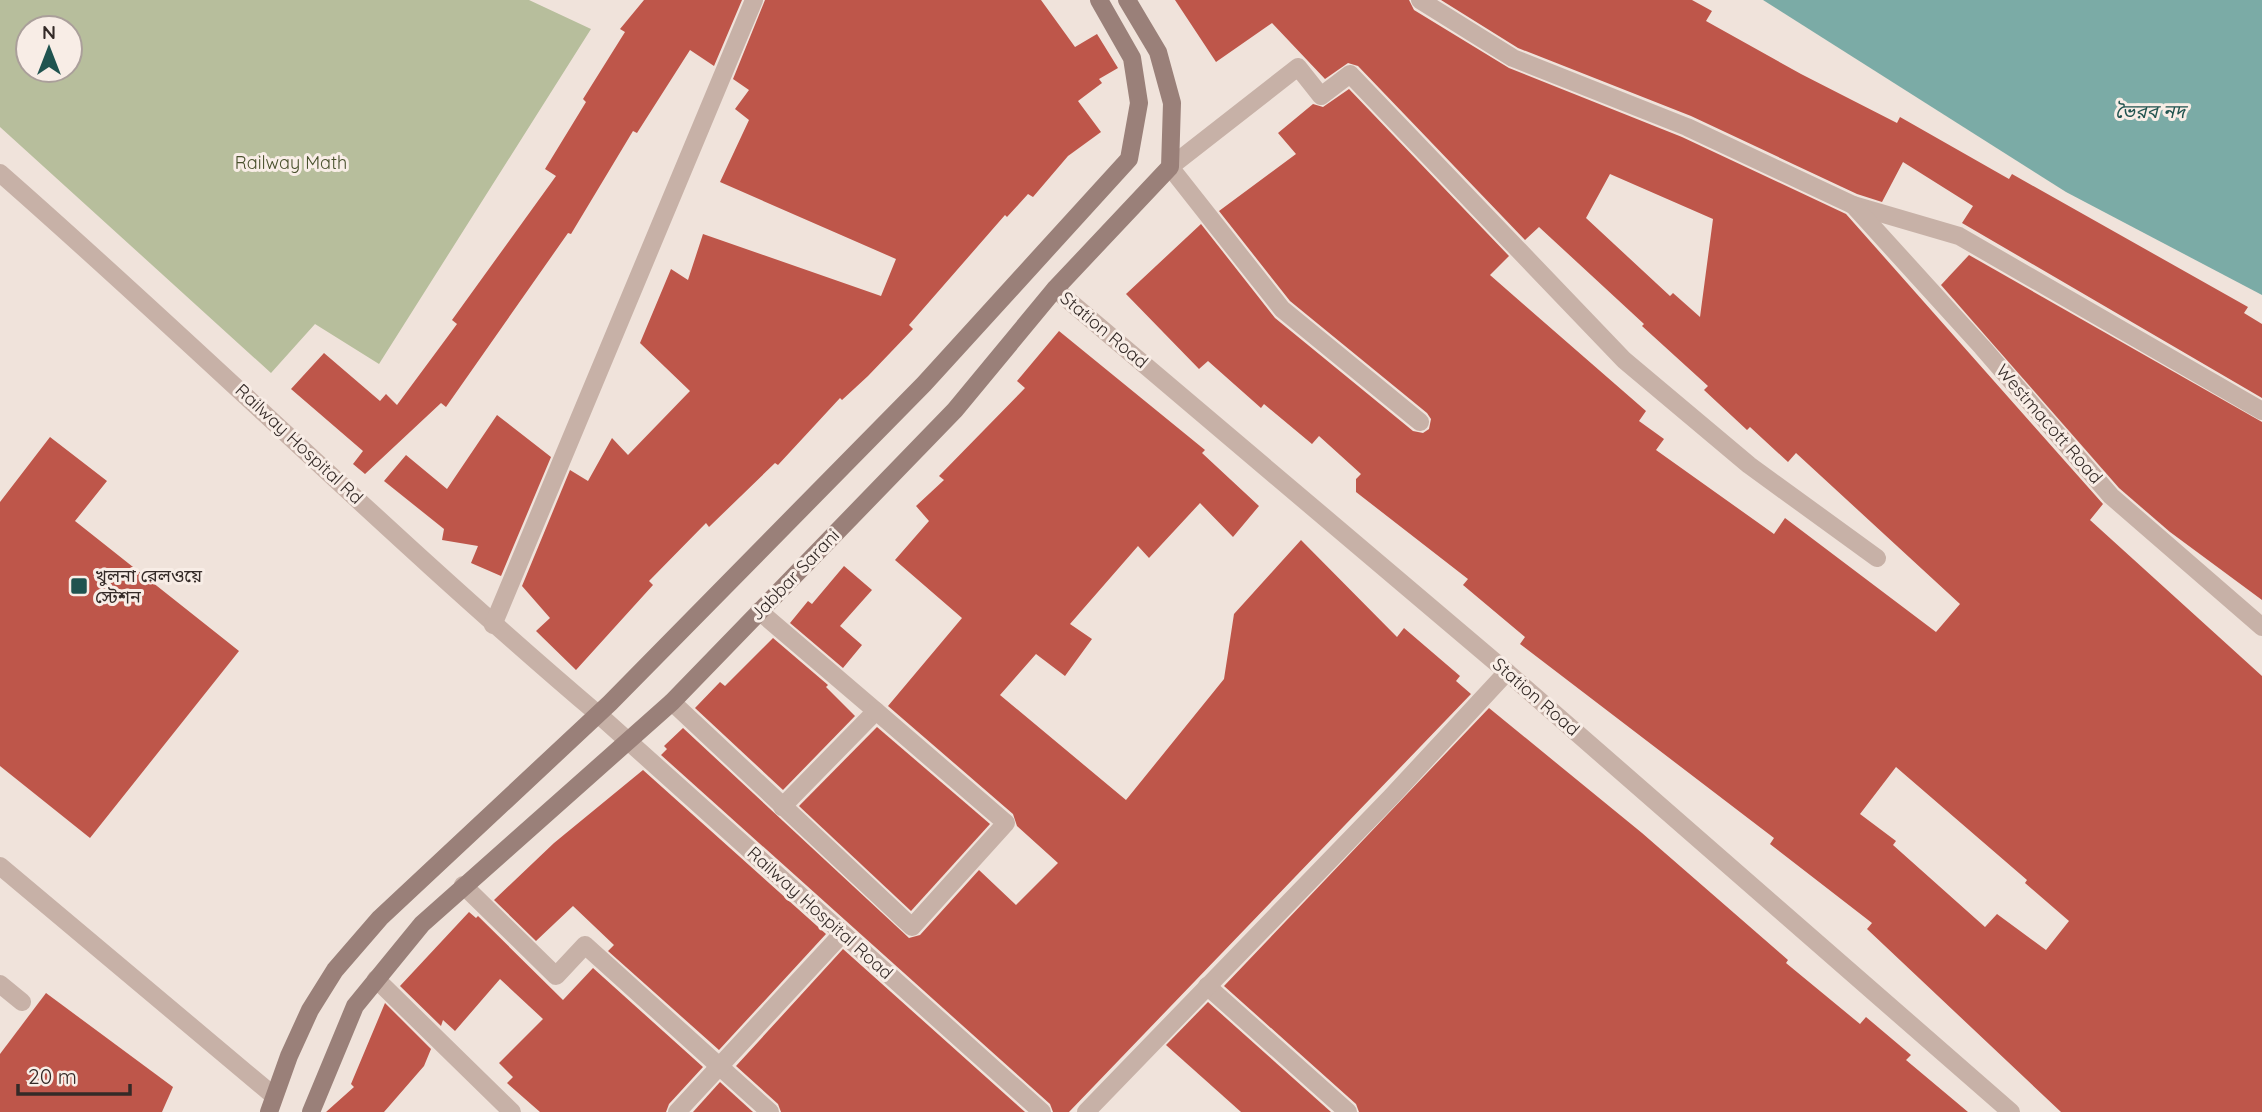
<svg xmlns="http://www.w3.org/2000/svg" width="2262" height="1112" font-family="Quicksand,'Noto Sans Bengali',sans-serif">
<rect width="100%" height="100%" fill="#f0e3db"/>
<path fill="#b7be9c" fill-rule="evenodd" d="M0,0h529l62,29 -212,335 -64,-40 -44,49 -271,-246zM28,28h42v42h-42z"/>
<path fill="#7baba6" d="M1763,0h499v295l-196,-103z"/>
<g fill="#be564a" fill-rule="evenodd">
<path d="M644,0h98l-28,66 -24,-16 -53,83 -4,-2 -62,103 -3,-1 -122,174 -5,-4 -76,71 -12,-10 10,-13 -72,-62 33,-36 56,48 6,-7 11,11 60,-81 -5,-4 104,-144 -11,-7 41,-67 -3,-3 42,-67 -5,-3z"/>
<path d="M765,0h276l34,47 22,-13 21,34 -19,11 3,4 -24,18 23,31 -33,24 -35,41 -5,-3 -21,23 -2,-2 -96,110 4,4 -45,47 -26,24 -2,-2 -62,67 -3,-2 -66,64 -3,-4 -57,58 4,4 -77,85 -40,-39 14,-13 -28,-32 48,-116 18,11 24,-43 16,17 62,-64 -50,-48 31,-74 17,11 15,-46 178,62 15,-37 -176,-77 29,-62 -14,-11 14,-19 -16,-11z"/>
<path d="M1175,0h234l5,10 95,58 173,69 164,77 257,290 -13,16 172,156v436h-201l-194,-183 5,-6 -102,-79 4,-6 -254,-194 5,-7 -62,-52 5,-6 -112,-87v-13l5,-5 -42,-38 -7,8 -48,-40 -3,4 -53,-47 -9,8 -73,-75 75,-70 74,94 138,113 10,2 6,-4 2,-10 -4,-6 -137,-112 -71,-90 77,-57 -18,-21 35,-29 10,3 26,-18 160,167 -19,19 156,136 -7,10 25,18 -8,11 118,84 11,-16 151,114 24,-28 -164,-151 -8,9 -38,-35 -3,3 -43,-40 4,-4 -66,-60 2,-2 -105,-97 -14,13 -167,-174 -10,-3 -23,16 -53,-56 -56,39zM1610,174l103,45 -13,98 -27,-24 -3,3 -84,-78zM1896,767l131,113 -2,3 44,38 -23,29 -49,-36 -12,13 -92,-82 3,-4 -36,-27z"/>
<path d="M1441,0h251l20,11 -6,10 95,53 96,49 3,-6 109,62 3,-5 236,133 -4,6 18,11v74l-300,-175 11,-17 -70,-44 -21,40 -25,-8 -166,-78 -173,-68z"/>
<path d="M1969,255l293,167v178l-92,-68 -51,-44 -178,-203z"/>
<path d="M1059,331l146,119 -3,3 57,53 -26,31 -33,-34 -51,55 -11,-12 -68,78 22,15 -27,37 -29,-22 -36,41 126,105 98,-121 10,-65 67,-74 96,97 7,-9 56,48 -4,5 15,13 -402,418h-16l-3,-8 -389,-349 6,-6 -3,-3 19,-18 226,210 11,-3 59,-65 37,35 42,-42 -41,-37 -4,-12 -125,-108 74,-88 -67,-58 34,-39 -13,-15 28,-26 -5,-4 86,-88 -8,-7z"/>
<path d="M497,415l54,42 -50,119 -30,-13 7,-17 -36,-6 2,-11 -60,-48 22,-26 41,34z"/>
<path d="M50,437l57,44 -32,40 164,130 -149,187 -90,-72v-264z"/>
<path d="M844,566l28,24 -32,36 22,19 -19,23 -53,-45 18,-22 4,3z"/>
<path d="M773,638l55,47 -2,2 29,29 -72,74 -88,-82 25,-26 5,4z"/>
<path d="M1489,708l153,125 146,127 -2,3 74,61 6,-7 45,38 -5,5 62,52h-609l-3,-8 -132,-118z"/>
<path d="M877,727l113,97 -79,87 -112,-105z"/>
<path d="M643,770l183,164 -107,116 -111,-99 6,-6 -41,-39 -37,35 -42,-41 60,-57z"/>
<path d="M469,912l7,6 2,-2 85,84 30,-32 110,99 -34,37 -3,8h-126l-33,-29 6,-6 -14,-14 44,-44 -43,-40 -45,52 -12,-11 -2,6 -41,-40z"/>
<path d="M843,949l182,163h-244l-3,-8 -42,-38z"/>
<path d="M46,993l127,94 -11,25h-162v-58z"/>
<path d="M1208,1002l123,110h-90l-75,-67z"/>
<path d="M385,1003l46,46 -7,17 -40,46h-58l28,-25 -3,-3z"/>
<path d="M720,1082l33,30h-60z"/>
</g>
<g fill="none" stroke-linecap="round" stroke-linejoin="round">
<g stroke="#c7b1a7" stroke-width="18">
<path d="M0,866l274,230"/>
<path d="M0,984l22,18"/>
</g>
<g stroke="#c7b1a7" stroke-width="18">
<path d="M1420,0l93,58 174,69 166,78 106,31 303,175"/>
<path d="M0,173c202,177 393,367 598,541"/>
<path d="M1853,205l129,142 129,149 151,131"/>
<path d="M1420,422l-138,-113 -112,-142 128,-100 23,29 29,-22 274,286 125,105 128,93"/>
<path d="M759,611l117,100 -94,96"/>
<path d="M493,625l261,-625"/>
<path d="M672,702l240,225 94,-104 -130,-112"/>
<path d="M463,885l93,91 29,-31 185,167"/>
<path d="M376,979l136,133"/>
<path d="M1207,986l141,126"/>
<path d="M677,1112l165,-178"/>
<path d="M1086,1112l305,-315 116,-125"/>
</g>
<g stroke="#c7b1a7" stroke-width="18">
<path d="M1055,289l452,383 504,440"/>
<path d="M598,714l444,398"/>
</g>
<g stroke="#9a8079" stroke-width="18">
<path d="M269,1112l20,-56 21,-46 25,-40 45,-52 230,-215 314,-319 205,-225 10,-56 -7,-45 -33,-58"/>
<path d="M311,1112l44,-106 67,-82 250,-222 283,-292 100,-121 115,-122 2,-64 -14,-51 -31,-52"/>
</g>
</g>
<rect fill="#20534f" stroke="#f8ede6" stroke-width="2.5" x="70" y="577" width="18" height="18" rx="3.5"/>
<g text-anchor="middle" stroke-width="6" stroke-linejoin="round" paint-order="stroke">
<g font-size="18" fill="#49512d" stroke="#f8ede6">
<text x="291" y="169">Railway Math</text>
</g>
<g font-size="18" fill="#342a27" stroke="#f8ede6">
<text transform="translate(1104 330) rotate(40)" y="6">Station Road</text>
<text transform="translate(2049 424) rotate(49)" y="6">Westmacott Road</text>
<text transform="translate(299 444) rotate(43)" y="6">Railway Hospital Rd</text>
<text transform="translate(795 575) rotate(-46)" y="6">Jabbar Sarani</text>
<text transform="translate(1536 697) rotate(41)" y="6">Station Road</text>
<text transform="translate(820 913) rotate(42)" y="6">Railway Hospital Road</text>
</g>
<g font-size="18" fill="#342a27" stroke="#f8ede6" text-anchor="start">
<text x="95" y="582">খুলনা রেলওয়ে<tspan x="95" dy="21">স্টেশন</tspan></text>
</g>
<g font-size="19" font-style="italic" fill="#20534f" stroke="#f8ede6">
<text x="2150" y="118">ভৈরব নদ</text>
</g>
</g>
<g transform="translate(49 49)"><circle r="33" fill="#f8ede6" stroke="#aa9f9a" stroke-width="2"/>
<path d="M0-5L12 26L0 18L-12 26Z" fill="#20534f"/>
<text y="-10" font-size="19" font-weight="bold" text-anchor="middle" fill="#342a27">N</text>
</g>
<path d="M18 1084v10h112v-10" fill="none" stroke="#342a27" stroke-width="3.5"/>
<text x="28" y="1084" font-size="21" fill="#342a27" stroke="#f8ede6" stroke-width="5" paint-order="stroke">20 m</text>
</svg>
